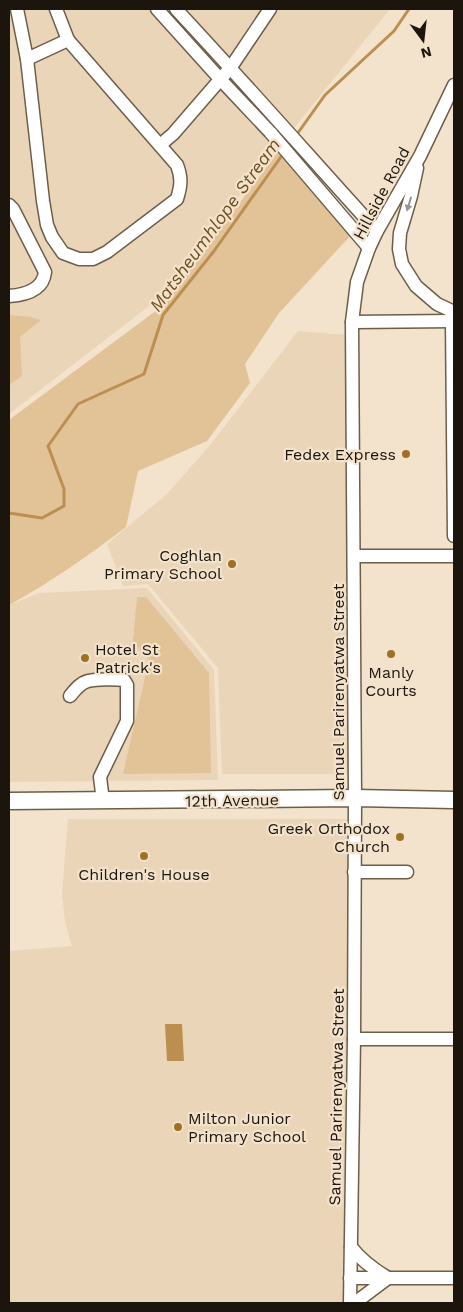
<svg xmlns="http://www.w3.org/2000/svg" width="463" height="1312" font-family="'Work Sans',sans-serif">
<rect width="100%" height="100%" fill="#f3e2cc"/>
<g fill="#ebd5b9">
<path d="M9,9h381l-237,294 -144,111z"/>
<path d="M298,331l50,4 4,439h-130l-4,-106 -70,-84 -25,2 -16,-42 60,-50 44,-50z"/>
<path d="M147,588l67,82 4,110 -209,2v-177l30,-12z"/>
<path d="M68,819h284l-9,484h-334v-352l63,-5 -7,-24 -3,-29z"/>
</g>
<g fill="#e2c297">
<path d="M281,148l71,86 -73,79 -34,51 5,19 -43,58 -69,30 -12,56c-38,29 -75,55 -117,78v-185l152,-113z"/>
<path d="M9,315l22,2 10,3 -21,17 2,39 -13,9z"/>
<path d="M137,597h9l63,76 2,100 -88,1 26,-114 -16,-18z"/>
</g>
<path fill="#bc8f50" d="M165,1024h17l2,37h-17z"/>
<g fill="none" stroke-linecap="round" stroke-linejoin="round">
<g stroke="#bc8f50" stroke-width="3">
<path d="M295,137l30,-42 69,-64 15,-22"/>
<path d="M9,513l33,5 22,-12v-17l-16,-43 30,-42 66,-30 19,-59 51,-64 69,-97"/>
</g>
<defs>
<g id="minor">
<path d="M17,9l10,50 41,-19 -12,-31"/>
<path d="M157,9l64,71 49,52 99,116"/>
<path d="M176,9c68,73 134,148 201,222"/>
<path d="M27,59l16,142 4,24 5,12 11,16 16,6h14l14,-7 70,-53c4,-13 5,-21 0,-34l-109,-125"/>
<path d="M160,145l13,-11 58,-67 39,-58"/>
<path d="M417,168l-6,28 -11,37 -1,16 3,15 14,22 21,18 17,8"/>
<path d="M9,205l4,4 32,63c-2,19 -21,23 -36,24"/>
<path d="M452,321l2,215"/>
<path d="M352,322l102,-1"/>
<path d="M354,556h100"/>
<path d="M70,696c5,-6 10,-13 18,-15 9,-2 27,-2 36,-1l3,5v36l-27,56 3,24"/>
<path d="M354,872h53"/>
<path d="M354,1039h100"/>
<path d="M351,1247c10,13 22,22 37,31l-28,21 -2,4"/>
<path d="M350,1278h104"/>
<path d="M350,1303l4,-264 1,-241 -3,-476 5,-40 12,-34 8,-17 43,-75 34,-71"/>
</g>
<path id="major" d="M9,801l346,-3 99,2"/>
</defs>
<use href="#minor" stroke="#6c5e4b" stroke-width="15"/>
<use href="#major" stroke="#6c5e4b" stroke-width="19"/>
<use href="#minor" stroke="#fff" stroke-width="12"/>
<use href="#major" stroke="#fff" stroke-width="16"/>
</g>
<defs><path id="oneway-solid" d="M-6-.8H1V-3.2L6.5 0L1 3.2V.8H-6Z" transform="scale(1.25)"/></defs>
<use fill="#989692" href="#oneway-solid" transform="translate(409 204) rotate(107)"/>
<g fill="#a07024" stroke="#f3e2cc" stroke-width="2">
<circle cx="406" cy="454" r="5"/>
<circle cx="232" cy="564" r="5"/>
<circle cx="391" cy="654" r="5"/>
<circle cx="85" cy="658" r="5"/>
<circle cx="400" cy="837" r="5"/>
<circle cx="144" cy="856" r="5"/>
<circle cx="178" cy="1127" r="5"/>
</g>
<g text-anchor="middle" stroke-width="4.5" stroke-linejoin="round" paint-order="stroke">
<g font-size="16" fill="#1b150d" stroke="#f3e2cc">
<text transform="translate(381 193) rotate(-62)" y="6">Hillside Road</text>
<text transform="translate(338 692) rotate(-90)" y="6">Samuel Parirenyatwa Street</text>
<text transform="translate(232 800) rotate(-1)" y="6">12th Avenue</text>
<text transform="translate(336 1097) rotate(-89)" y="6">Samuel Parirenyatwa Street</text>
</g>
<g font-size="16" fill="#1b150d" stroke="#f3e2cc" text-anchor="end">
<text x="396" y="460">Fedex Express</text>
<text x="222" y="561">Coghlan<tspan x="222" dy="18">Primary School</tspan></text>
<text x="95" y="655" text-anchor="start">Hotel St<tspan x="95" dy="18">Patrick's</tspan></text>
<text x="391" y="678" text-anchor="middle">Manly<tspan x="391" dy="18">Courts</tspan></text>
<text x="390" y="834">Greek Orthodox<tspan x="390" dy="18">Church</tspan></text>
<text x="144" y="880" text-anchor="middle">Children's House</text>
<text x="188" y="1124" text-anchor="start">Milton Junior<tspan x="188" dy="18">Primary School</tspan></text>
</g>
<g font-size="18" font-style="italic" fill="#6e4e1e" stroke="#f3e2cc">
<text transform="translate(215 225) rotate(-54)" y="6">Matsheumhlope Stream</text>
</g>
</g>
<rect width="463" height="1312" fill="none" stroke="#1b150d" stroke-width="20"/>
<g transform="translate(423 40) rotate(165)" stroke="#f3e2cc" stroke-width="4" paint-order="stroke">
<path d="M0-4L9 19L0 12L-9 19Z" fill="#1b150d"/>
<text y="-8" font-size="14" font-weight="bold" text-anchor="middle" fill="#1b150d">N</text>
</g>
</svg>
